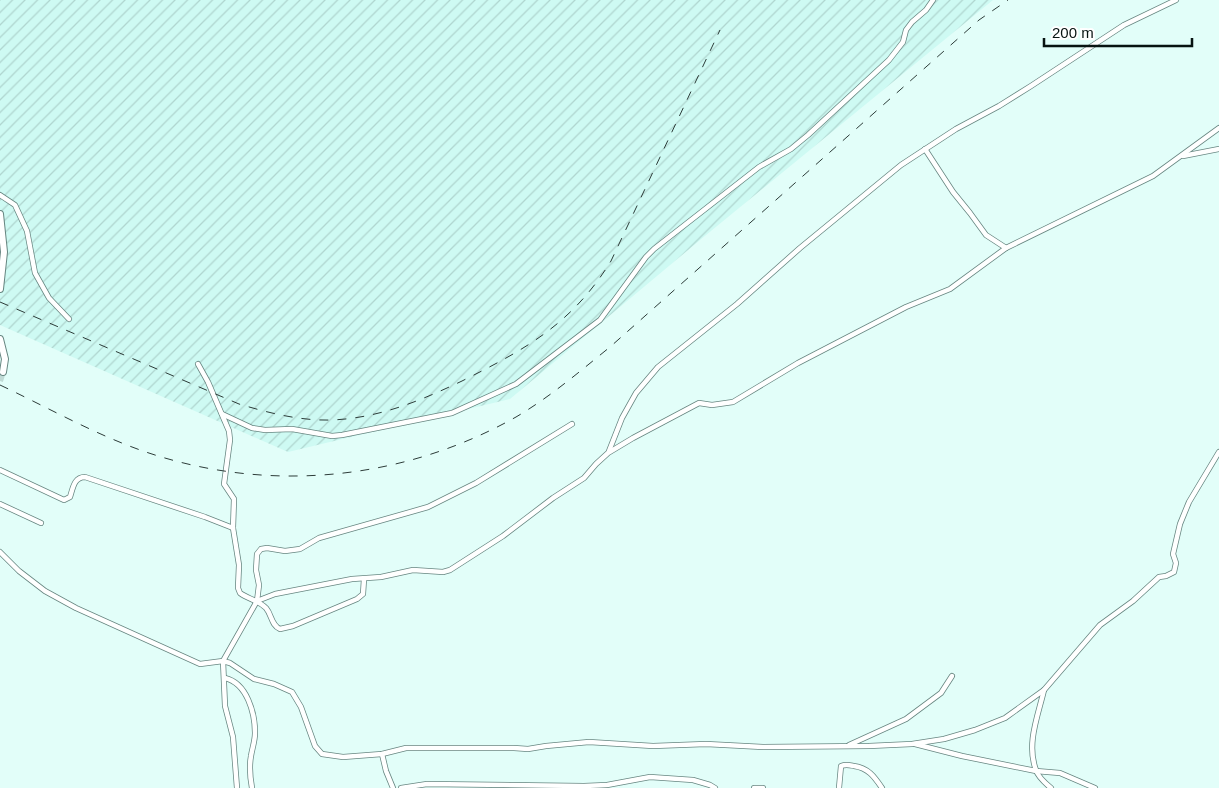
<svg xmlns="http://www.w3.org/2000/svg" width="1219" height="788" font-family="Helvetica,sans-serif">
<defs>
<pattern id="industrial-furrows" width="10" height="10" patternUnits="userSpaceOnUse" patternTransform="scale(1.25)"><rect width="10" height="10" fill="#cefaf3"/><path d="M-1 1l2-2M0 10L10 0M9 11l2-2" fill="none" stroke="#afd5cf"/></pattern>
</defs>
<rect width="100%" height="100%" fill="#e2fef9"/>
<path fill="url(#industrial-furrows)" d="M0,0h993l-293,240 -190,159 -222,53 -288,-127z"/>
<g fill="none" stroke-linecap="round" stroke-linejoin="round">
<path stroke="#c1dbd6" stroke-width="6" stroke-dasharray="6 3" stroke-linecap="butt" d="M0,381l3,-9"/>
<defs>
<g id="street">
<path d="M925,149l28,43 17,21 16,22 20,13 147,-72 66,-48"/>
<path d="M1183,156l36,-7"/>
<path d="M0,195l15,10 12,26 8,42 14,25 20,21"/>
<path d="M198,364l10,18 21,49 1,9 -6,44 10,15 -1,29 6,37 -1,23 2,5c8,6 18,7 26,15 6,7 5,17 14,21l13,-3 64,-27 6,-5 1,-15"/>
<path d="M222,414l30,14 13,2 27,-1 40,7 10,-1 110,-22 64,-29 84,-64 46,-63 8,-8 105,-82 32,-18 17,-14 81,-75 14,-18 3,-12 6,-8 14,-12 7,-10"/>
<path d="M609,451l13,-33 14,-25 22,-26 79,-63 63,-56 101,-83 55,-36 43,-23 32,-20 93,-61 52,-25"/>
<path d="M0,470l64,30 6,-3c3,-9 4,-20 15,-20l120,40 28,11"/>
<path d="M0,504l41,19"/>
<path d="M0,552l19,19 26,20 31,17 124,56 23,-3 7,2 24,16 20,5 18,8 9,15 14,39 7,8 21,3 39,-3 24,-6h108l14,1 18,-3 43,-4 64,4 53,-2 57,3 106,-1 43,-2 32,-5 31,-9 30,-12 39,-28 56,-65 33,-24 26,-24 7,-1 8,-4 2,-9 -3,-9 7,-30 9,-22 30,-50"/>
<path d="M257,601l18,-7 77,-15 29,-2 32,-7 30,2 7,-2 53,-34 50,-38 31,-20 12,-14 12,-11 25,-15 66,-35 13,2 21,-3 65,-39 108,-56 44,-18 56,-41"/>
<path d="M225,678c22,5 30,35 30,55 0,8 -3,16 -4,23 -2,11 -1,21 1,32"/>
<path d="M1044,690c-6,26 -18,54 -8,80 2,7 9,13 15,18"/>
<path d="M915,744l47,12 74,15 24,2 35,15"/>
<path d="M849,745l57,-26 35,-26 11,-17"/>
<path d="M382,754l4,17 7,17"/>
<path d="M237,788l-4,-51 -8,-31 -2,-45 34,-60 2,-16 -3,-15 1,-16 4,-5 6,-1 18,3 15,-2 19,-11 109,-31 48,-24 96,-59"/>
<path d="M401,788l26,-4 157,2 23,-1 43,-8 43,3 17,5 5,3"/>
<path d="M754,788h9"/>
<path d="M839,788l2,-22c5,-2 8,-1 13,0 14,2 20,10 28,22"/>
</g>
<g id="secondary">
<path d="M0,214l4,38 -4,37"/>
<path d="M0,339l5,20 -2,13"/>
</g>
</defs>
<use href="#street" stroke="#678681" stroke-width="6"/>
<use href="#secondary" stroke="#678681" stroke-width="8"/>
<use href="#street" stroke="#fff" stroke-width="4.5"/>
<use href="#secondary" stroke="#fff" stroke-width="6"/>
<g stroke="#2c3b38" stroke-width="1" stroke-dasharray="9 9" stroke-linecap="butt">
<path d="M0,302l239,102c30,9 61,17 93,16 47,-2 88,-19 130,-39 64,-32 110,-57 149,-120l109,-231"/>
<path d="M0,385c51,24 101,53 155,70 120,38 251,24 361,-38 34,-20 63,-45 94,-70l369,-327 29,-20"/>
</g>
</g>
<path d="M1044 38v8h148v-8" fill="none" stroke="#071311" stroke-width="2.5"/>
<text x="1052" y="38" font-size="15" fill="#071311" stroke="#ffffff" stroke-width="4" paint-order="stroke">200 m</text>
</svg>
